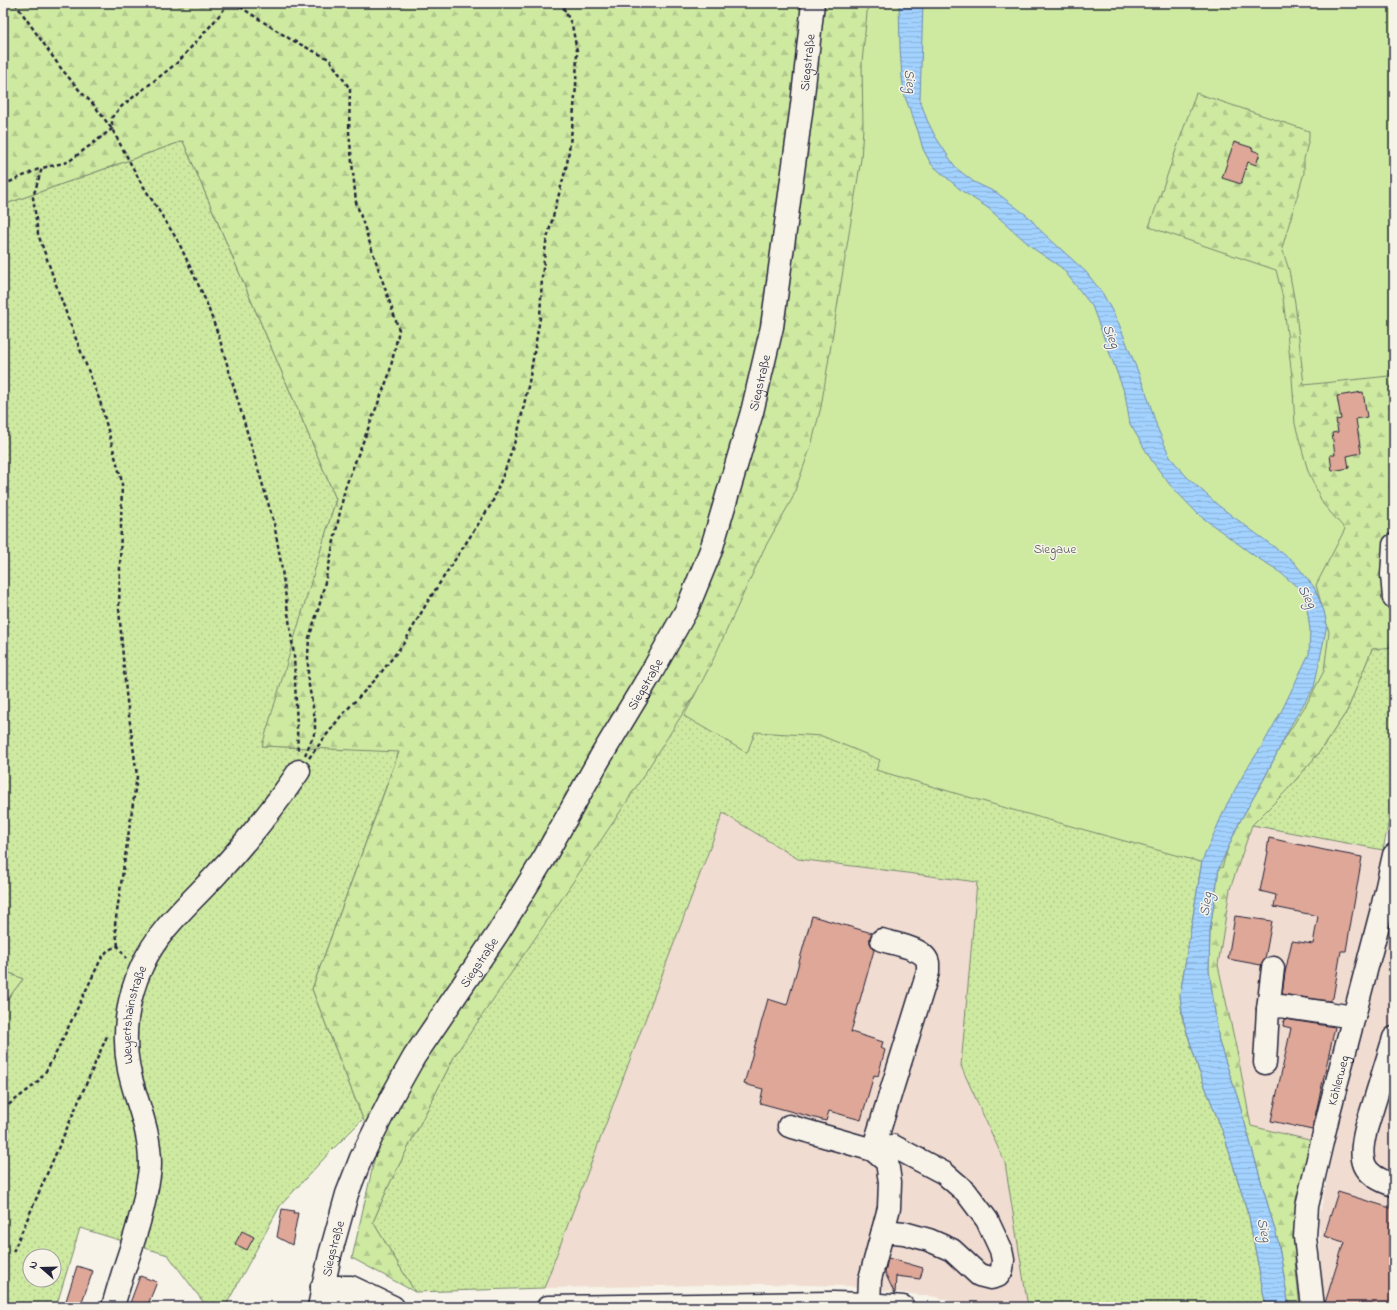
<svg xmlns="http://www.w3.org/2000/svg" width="1397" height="1310" font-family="'Indie Flower',sans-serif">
<defs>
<pattern id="grass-dots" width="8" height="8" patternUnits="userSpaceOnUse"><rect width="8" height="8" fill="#ceeaa1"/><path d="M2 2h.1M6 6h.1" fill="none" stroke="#b1c88c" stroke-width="1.8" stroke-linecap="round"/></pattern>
<pattern id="forest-firs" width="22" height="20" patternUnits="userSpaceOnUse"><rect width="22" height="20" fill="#ceeaa1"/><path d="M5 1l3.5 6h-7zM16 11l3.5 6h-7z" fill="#b1c88c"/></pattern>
<pattern id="water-rules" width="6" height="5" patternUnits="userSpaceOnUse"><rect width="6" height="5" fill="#a3d2ff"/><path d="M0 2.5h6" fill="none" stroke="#8cb4db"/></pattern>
</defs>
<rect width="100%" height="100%" fill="#f7f3e8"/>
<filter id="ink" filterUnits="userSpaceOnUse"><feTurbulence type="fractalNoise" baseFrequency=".025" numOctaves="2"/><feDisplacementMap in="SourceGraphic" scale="8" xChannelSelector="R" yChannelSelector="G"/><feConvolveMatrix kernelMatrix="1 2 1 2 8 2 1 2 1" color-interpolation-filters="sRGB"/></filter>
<g filter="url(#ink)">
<g fill="#f0dcd0">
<path d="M723,813l75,46 179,23 -16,184 44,97 23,144h-57l-34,-10 -89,-11 -86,-2 -218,4z"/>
<path d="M1252,825l142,26v456h-72l-3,-89 15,-72 -83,-20 -13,-70 -20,-91 12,-76z"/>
</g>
<g fill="url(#grass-dots)" stroke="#78866e" fill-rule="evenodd">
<path d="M183,141l153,358 -73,247 136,5 -87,238 51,130 -33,33 -50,54 -55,101h-18l-39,-52 -88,-27 -24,79h-53v-302l20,-26 -20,-9v-765zM30,1256h24v24h-24z"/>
<path d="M1391,647l3,24v125l-11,54 -131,-25 35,-35 31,-36 29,-43 25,-62z"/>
<path d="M721,653l481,208 -22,134 2,22 17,54 25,64 25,82 17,90h-238l-23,-144 -44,-97 16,-184 -179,-23 -75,-46 -179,475 -129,4 -42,-70 16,-37 66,-130z"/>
</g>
<g fill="url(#forest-firs)" stroke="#78866e">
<path d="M3,3h1391v644l-22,2 -25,62 -29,43 -31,36 -35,35 -22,64 -12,76 20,91 13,70 62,15 -14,56 -4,65 5,45h-11l-11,-66 -40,-142 -19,-57 -10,-72 1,-40 9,-62 20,-45 25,-44 27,-54 -446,-368 -47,135 -77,161 -93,147 -88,131 -85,124 -66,130 -16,37 42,70 -63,-34 24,-106 -64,-163 87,-237 -137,-6 74,-247 -153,-358 -180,64z"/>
<path d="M3,970l20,9 -20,26z"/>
</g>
<path fill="#ceeaa1" stroke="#78866e" d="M868,3h526v352l-5,21 -85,9 -9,-82 -6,-33 -7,-22 22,-75v-14l5,-21v-7l-113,-38 -47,134 127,43 7,28 9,79 3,47 13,47 15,33 22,25 -29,56 13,47 -5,39 -17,32 -70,112 -15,53 -209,-58 -137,-40 4,-10 -58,-24 -67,-4 -8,21 -63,-37 28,-54 52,-113 28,-50 19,-53 10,-39 40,-248 2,-31 -1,-66z"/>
<path fill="url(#water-rules)" stroke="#6f8cb1" d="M899,3h24l-3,97 7,20 8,16 21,32 18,14 23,11 32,24 11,13 46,42 17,22 16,30 27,68 11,35 13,30 16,19 33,30 74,55 21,26 10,24 3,14 -13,62 -23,38 -27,54 -25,44 -20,45 -9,62 -1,40 10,72 19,57 40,142 11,66h-23l-17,-90 -25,-82 -25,-64 -16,-52 -3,-24 22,-134 25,-57 19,-34 16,-24 19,-34 28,-58 1,-24 -3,-22 -5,-17 -26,-22 -20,-12 -57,-42 -29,-30 -18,-24 -22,-37 -5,-30 -33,-88 -30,-38 -28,-19 -46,-41 -26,-17 -31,-27 -8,-15 -5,-18 -13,-34 -3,-19 -2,-31z"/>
<g fill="#dea797" stroke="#22223b">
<path d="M1234,142l19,6 -1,2 8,3 -4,12 -8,-3 -7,22 -19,-6z"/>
<path d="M1363,392l4,25 -11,2 5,34 -14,3 2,12 -17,3 -2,-16h5l-3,-22 6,-1 -2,-12 5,-1 -4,-23z"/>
<path d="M1269,838l60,13 33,6 -16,94h-5l-8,47 -4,3 -47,-7 3,-21 7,-32 21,3 5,-28 -44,-9 2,-12 -16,-4 8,-39 -1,-1z"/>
<path d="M812,916l60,17 -2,4v6l4,7 -23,82 32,10 -2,6 4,2 -7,26 -4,-1 -13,45 -32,-9 -3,10 -66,-18 3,-14 -19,-5 24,-85 19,6z"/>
<path d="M1235,916l37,5 -7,38 -4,6 -33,-6z"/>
<path d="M1284,1019l51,8 -23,103 -41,-9 20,-93 -8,-2z"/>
<path d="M1338,1192l56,17v98h-69v-4l19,-61 -20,-6z"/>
<path d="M282,1209l12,2 -1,2h5l-6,32 -15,-8z"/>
<path d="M242,1231l12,6 -7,13 -12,-6z"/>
<path d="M888,1258l35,10 -3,11 -24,-3 -1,18 -10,-21z"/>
<path d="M77,1266l16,5 -13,36h-16z"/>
<path d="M140,1276l17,6 -10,25h-5l-12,-4z"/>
</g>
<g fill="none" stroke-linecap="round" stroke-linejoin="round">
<defs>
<g id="minor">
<path d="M1394,545l-2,30 2,23"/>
<path d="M882,940c12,4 43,8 46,23 0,3 0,6 0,9l-55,178 20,-4 51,27 22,19 21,28 14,30 2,10 -1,10 -4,6 -7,2 -12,-3 -27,-25 -23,-10 -25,-7 -21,-2"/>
<path d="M1268,1009l5,-41"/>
<path d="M1394,1038l-28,91c-8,31 -5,46 28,56"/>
<path d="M1265,1063l3,-54 12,-3 74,11"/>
<path d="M789,1126l84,24 14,12 3,20 -1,26 -19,71 -1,25"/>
<path d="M322,1287h29l42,20"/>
<path d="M322,1287c20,13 25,18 49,20"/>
<path id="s1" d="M113,1307c9,-37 25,-72 32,-110 2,-11 5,-22 5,-33 0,-36 -14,-61 -21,-94 -7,-35 -2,-72 13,-104 16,-36 47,-62 74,-91 30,-33 58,-67 83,-104"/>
<path d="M548,1307l285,-4 36,1 34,3"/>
<path id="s2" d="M1313,1307l-8,-70 2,-31 22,-94 52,-199 13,-58"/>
</g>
<g id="major">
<path id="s3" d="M319,1307l11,-52 17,-61 14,-36 30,-60 23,-41 84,-124 46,-75 56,-100 50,-83 37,-66 24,-59 41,-138 20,-85 30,-222 11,-102"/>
</g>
</defs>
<use href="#minor" stroke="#22223b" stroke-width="25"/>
<use href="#major" stroke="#22223b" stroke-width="25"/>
<g stroke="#22223b" stroke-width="2.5" stroke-dasharray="4 3" stroke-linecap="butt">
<path d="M15,3l45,64 20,24 14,14 18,24 28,52 38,60 27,58 14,38 55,186 7,40 13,92 4,98"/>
<path d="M234,3l56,36 39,20 21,30 -1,43 7,70 43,128 -10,45 -44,113 -16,77 -10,42 -10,31 -1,18v24l7,39v13l-10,23"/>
<path d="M3,185l38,-17"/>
<path d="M309,758l32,-42 35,-37 28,-36 24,-42 64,-98 12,-30 14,-41 11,-50 11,-64 2,-41 4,-34 21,-79 5,-35 4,-43 1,-35 -5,-26 -11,-22"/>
<path d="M118,946l-3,-21 22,-149 -11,-83 -7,-84 3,-127 -22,-81 -32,-83 -30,-84 -5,-37 9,-29 26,-6 44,-33v-12l10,-11 55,-43 36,-40 16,-20"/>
<path d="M3,1109l33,-25 10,-13 10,-18 44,-92c6,-10 7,-11 18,-15l8,12"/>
<path d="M13,1252l94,-216"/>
</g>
<use href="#minor" stroke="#f7f3e8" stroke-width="22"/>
<use href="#major" stroke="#f7f3e8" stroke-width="22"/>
</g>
</g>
<g text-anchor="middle" stroke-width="3" stroke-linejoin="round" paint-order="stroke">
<g font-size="13" fill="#22223b" stroke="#f7f3e8">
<text dy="5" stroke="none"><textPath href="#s3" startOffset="1356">Siegstraße</textPath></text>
<text dy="5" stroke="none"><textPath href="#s3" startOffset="1032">Siegstraße</textPath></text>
<text dy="5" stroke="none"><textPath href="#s3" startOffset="708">Siegstraße</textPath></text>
<text dy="5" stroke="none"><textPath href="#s3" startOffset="384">Siegstraße</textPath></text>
<text dy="5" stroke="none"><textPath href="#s1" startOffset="301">Weyertshainstraße</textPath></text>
<text dy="5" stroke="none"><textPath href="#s2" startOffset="231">Köhlerweg</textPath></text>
<text dy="5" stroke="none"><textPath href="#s3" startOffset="60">Siegstraße</textPath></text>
</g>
<g font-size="13" fill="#4d5454" stroke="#f7f3e8">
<text x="1055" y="553">Siegaue</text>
</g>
<g font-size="14" font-style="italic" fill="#495776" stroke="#f7f3e8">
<text transform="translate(911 81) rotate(83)" y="5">Sieg</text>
<text transform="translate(1112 336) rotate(67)" y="5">Sieg</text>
<text transform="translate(1308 596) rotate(61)" y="5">Sieg</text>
<text transform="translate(1205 904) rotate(-82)" y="5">Sieg</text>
<text transform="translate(1265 1230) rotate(76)" y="5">Sieg</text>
</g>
</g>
<rect width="1397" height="1310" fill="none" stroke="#f7f3e8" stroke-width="16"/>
<rect x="8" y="8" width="1381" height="1294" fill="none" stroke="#22223b" stroke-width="1.5" filter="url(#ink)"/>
<g transform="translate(42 1268) rotate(290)"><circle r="19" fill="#f7f3e8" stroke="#a29fa3"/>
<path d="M0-3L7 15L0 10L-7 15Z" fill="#22223b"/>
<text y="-6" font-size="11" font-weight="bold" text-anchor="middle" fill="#22223b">N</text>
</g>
</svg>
